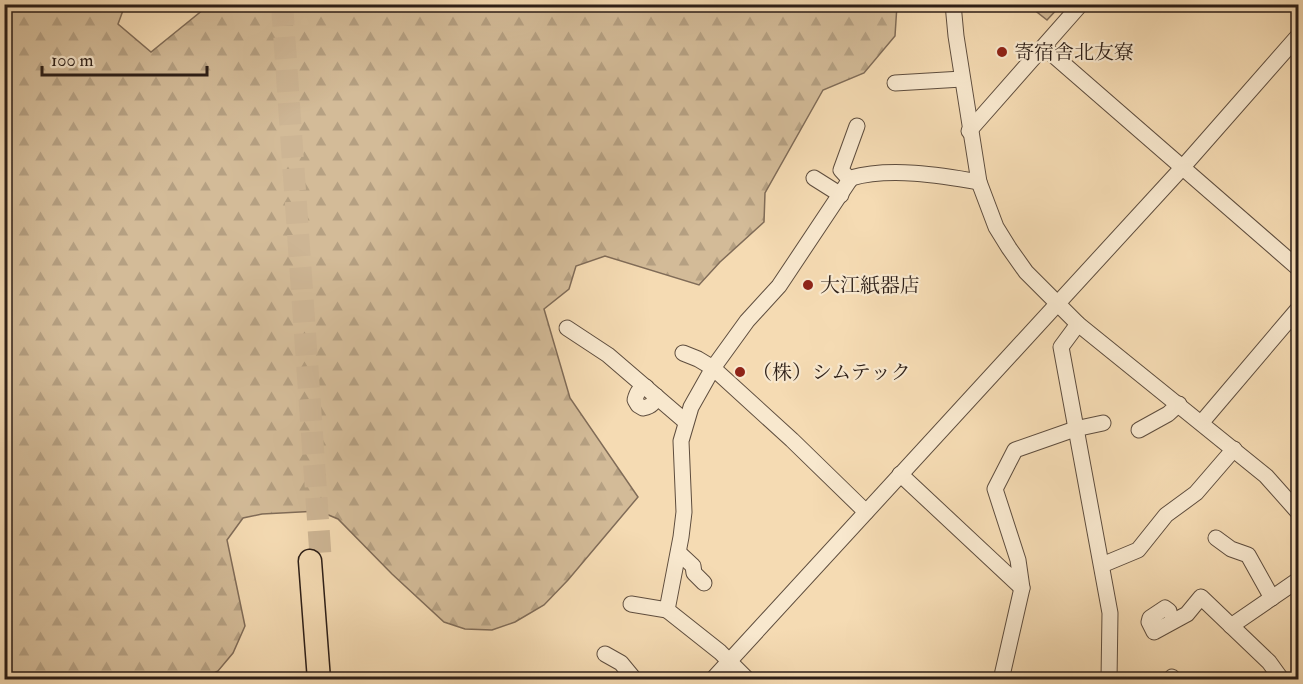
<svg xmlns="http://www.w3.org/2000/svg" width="1303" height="684" font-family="'IM FELL Double Pica','Noto Serif JP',serif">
<defs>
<pattern id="forest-firs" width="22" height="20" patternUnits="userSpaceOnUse" patternTransform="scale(1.5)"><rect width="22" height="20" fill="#d3bb98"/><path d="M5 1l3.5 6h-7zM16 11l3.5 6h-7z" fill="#b5a082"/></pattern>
</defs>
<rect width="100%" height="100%" fill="#f5dbb3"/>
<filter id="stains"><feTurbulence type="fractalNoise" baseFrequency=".00333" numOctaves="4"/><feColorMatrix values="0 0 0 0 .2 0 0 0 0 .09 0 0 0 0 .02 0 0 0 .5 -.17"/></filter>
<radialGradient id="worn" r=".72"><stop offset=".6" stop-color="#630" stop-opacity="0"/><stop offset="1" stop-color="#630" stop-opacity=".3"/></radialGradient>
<path fill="#d3bb98" stroke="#806c58" stroke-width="1.5" d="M1028,5h33l-14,15z"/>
<path fill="url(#forest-firs)" stroke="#806c58" stroke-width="1.5" d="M4,5h121l-7,19 33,28 58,-47h688l-2,31 -31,37 -41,17 -58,103 -1,29 -44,40 -21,23 -94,-29 -29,10 -7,23 -25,20 26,89 68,99 -70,83 -24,25 -29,17 -23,8 -27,-1 -21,-7 -52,-48 -54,-55 -19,-8 -57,3 -19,4 -16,22 18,86 -12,27 -15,18 -18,9 -195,-1z"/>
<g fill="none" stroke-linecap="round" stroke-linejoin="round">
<path stroke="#cdb594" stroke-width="22" stroke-dasharray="22 11" stroke-linecap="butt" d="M282,4l39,559"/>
<defs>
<g id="minor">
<path d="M953,4l3,32 23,146 17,45 13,21 17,24 52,52 188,152 32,36"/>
<path d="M1044,47l254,221"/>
<path d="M895,83l67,-4"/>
<path d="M969,131l112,-127"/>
<path d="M814,178l27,17"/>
<path d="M850,180l-9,-10 16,-44"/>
<path d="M1078,324l-17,23 49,266 -1,67"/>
<path d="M567,328l41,27 78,67"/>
<path d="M683,353l15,6 15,9 79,72 74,72"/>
<path d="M646,387c-7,2 -9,5 -11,13l3,5 5,3c9,-2 10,-4 13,-12"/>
<path d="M1202,422l96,-113"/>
<path d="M1139,430l29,-16 11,-10"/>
<path d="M900,474l122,114 -4,-28 -23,-71 20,-39 60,-21 28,-6"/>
<path d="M1216,538l15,11 17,6 24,43"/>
<path d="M679,553l14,13 1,7 10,10"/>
<path d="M1102,565l36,-15 28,-35 30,-22 38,-44"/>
<path d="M631,604l36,6"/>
<path d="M1169,611l-4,-3 -15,10 -1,4 5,10 33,-18 14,-17 68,65 13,18"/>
<path d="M1231,626l67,-46"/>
<path d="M605,654l16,9 14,17"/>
<path d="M1172,677l2,3"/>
<path d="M712,680l470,-512 116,-132"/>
<path d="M748,680l-28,-28 -53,-42 14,-73 3,-25 -3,-71 10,-34 22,-39 34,-47 32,-35 72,-108c38,-11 89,-3 128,4"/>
<path d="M1001,680l21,-92"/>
</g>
<path id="highway" d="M310,561l9,119"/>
</defs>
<use href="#minor" stroke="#5e4d3e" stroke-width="17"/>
<use href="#highway" stroke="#2c1e17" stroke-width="25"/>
<use href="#minor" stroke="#f8e8ce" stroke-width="15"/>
<use href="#highway" stroke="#f5dbb3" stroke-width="22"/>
</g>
<g fill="#8f2418" stroke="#f8e8ce" stroke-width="2">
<circle cx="1002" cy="52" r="6"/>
<circle cx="808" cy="285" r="6"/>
<circle cx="740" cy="372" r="6"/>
</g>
<g text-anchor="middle" stroke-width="4.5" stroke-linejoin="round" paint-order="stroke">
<g font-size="20" fill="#2c1e17" stroke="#f8e8ce" text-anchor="start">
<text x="1014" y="59">寄宿舎北友寮</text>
<text x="820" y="292">大江紙器店</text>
<text x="752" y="379">（株）シムテック</text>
</g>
</g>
<rect width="1303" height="684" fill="none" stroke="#f5dbb3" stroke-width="24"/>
<rect x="6" y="6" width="1291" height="672" fill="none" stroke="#2c1e17" stroke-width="3"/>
<rect x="12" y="12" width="1279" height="660" fill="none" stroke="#2c1e17" stroke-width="1.5"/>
<path d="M42 66v9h165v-9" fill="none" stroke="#2c1e17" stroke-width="3"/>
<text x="51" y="66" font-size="18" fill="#2c1e17" stroke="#f8e8ce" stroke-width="4.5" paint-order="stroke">100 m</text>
<rect width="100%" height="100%" filter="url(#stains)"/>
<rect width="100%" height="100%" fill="url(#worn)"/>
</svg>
